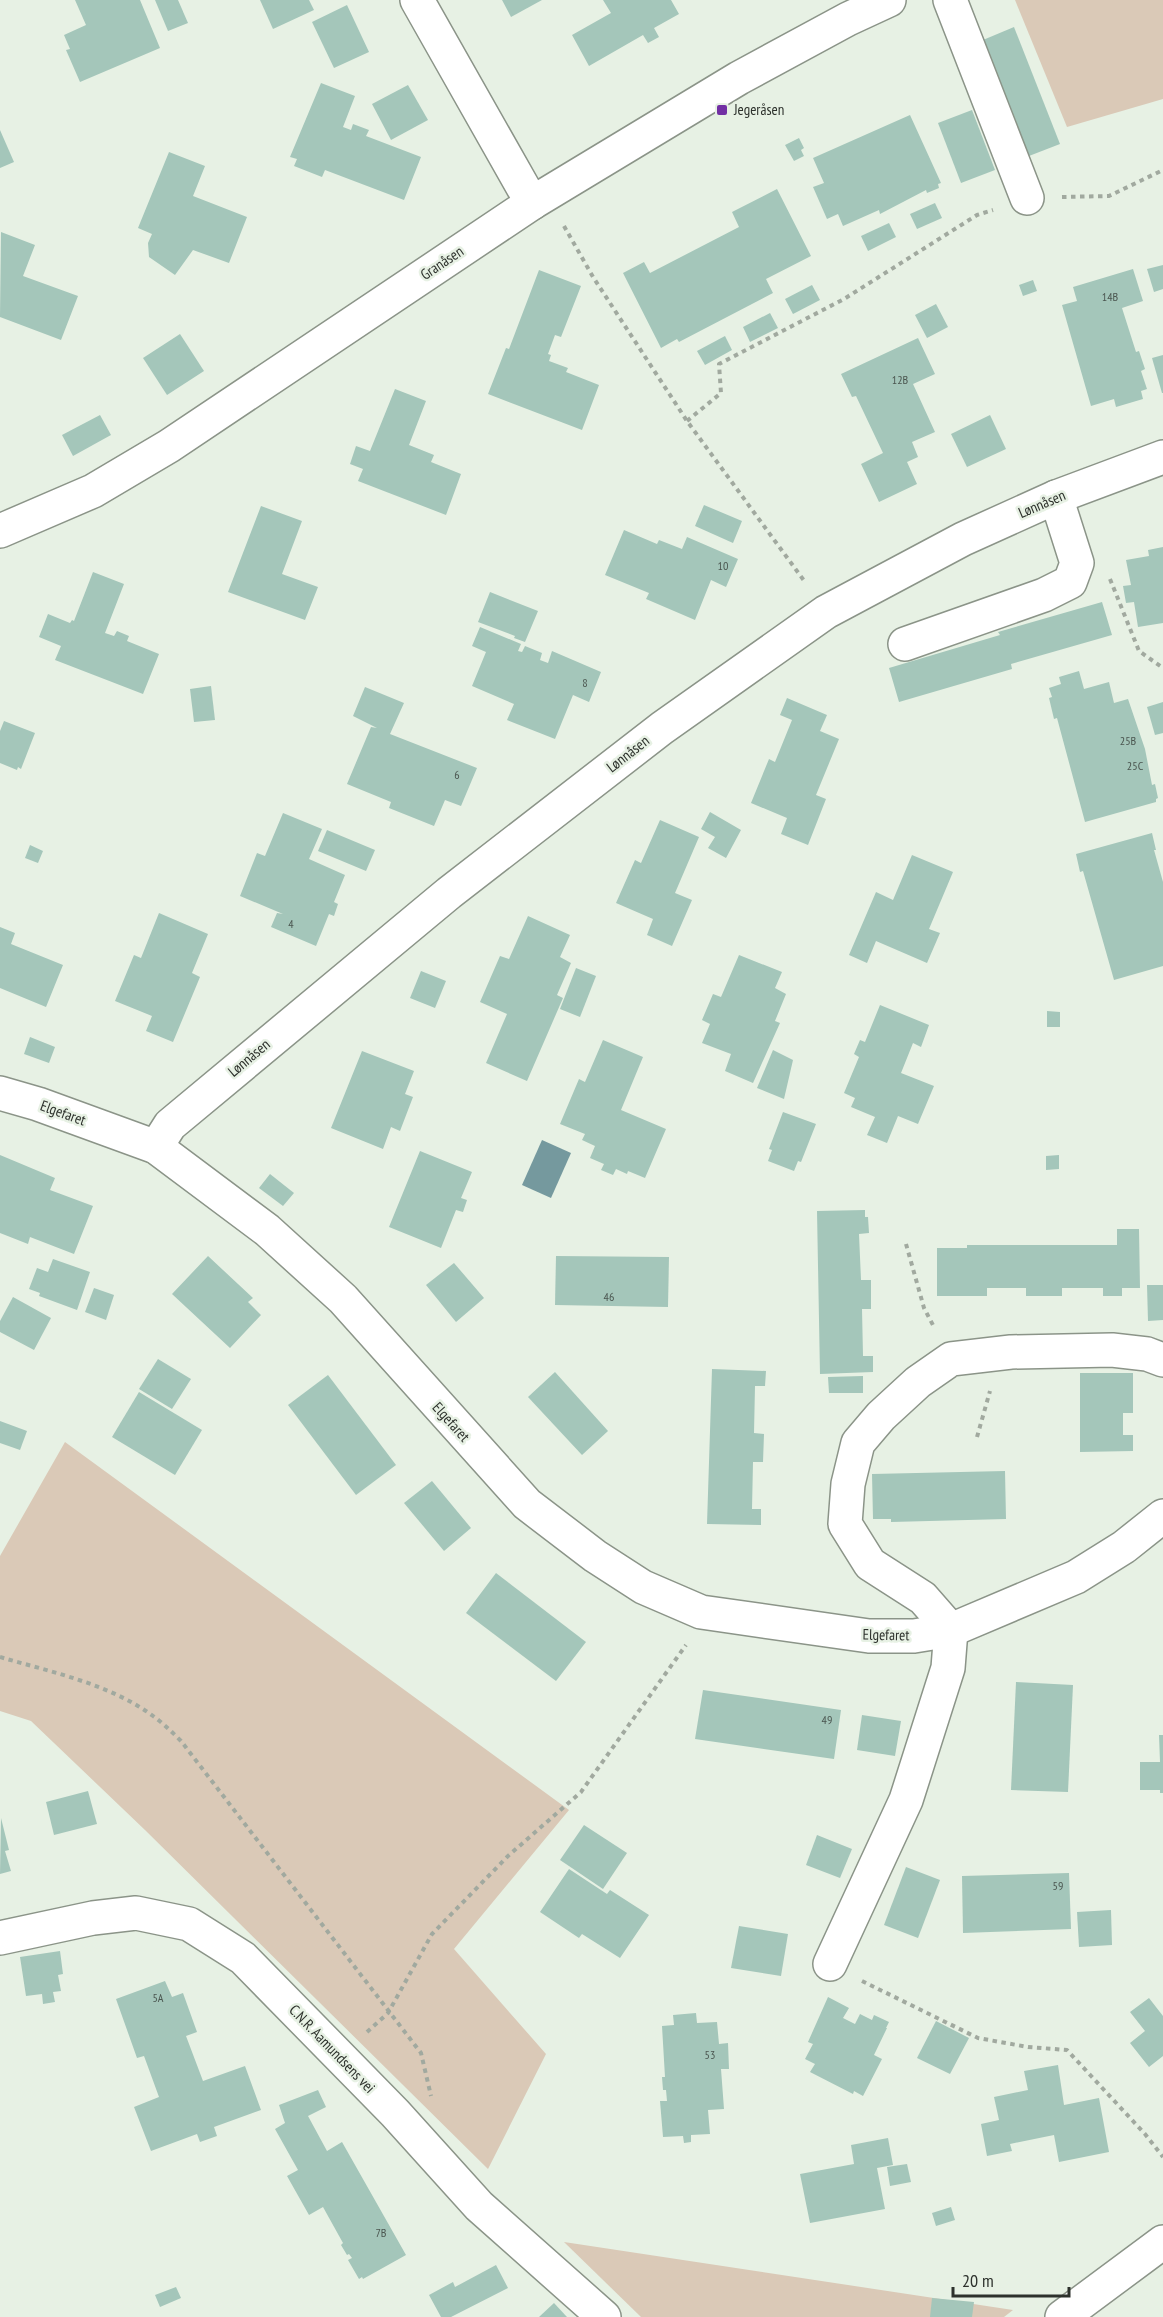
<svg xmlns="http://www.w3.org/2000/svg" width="1163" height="2317" font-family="'PT Sans Narrow',sans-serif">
<rect width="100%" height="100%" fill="#e7f1e4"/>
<g fill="#dac9b7">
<path d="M1015,0h148v99l-96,28z"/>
<path d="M65,1442l504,368 -115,139 92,105 -58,115 -343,-339 -114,-109 -31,-10v-155z"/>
<path d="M564,2242l449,68 -9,7h-363z"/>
</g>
<path fill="#75999e" d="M542,1140l29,13 -20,45 -29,-13z"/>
<g fill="#a4c6ba">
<path d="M75,0h65l20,48 -80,34 -14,-32 4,-1 -6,-14 22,-10z"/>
<path d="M155,0h23l10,23 -20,8z"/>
<path d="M260,0h49l5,10 -41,19z"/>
<path d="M502,0h40l-31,17z"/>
<path d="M603,0h68l8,14 -25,14 5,9 -11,6 -5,-8 -54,31 -17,-31 39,-22z"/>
<path d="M347,5l22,47 -35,16 -22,-46z"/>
<path d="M1014,27l46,117 -31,12 -46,-116z"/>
<path d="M321,83l34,13 -12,31 8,3 2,-6 16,6 -3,6 55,21 -17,43 -79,-30 -3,7 -28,-11 3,-7 -7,-2z"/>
<path d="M408,85l20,35 -37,20 -19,-36z"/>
<path d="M972,110l23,60 -34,13 -23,-60z"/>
<path d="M910,115l31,68 -3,1 1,4 -12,5 -1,-3 -46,24 -1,-4 -36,16 -5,-12 -11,5 -14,-32 11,-4 -11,-25z"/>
<path d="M0,130l14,32 -14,6z"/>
<path d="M799,138l5,10 -3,2 3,6 -10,5 -9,-16z"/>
<path d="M169,152l36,14 -12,30 54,21 -18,46 -36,-13 -18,25 -26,-18 -1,-14 4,-9 -14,-6z"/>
<path d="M777,189l34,67 -45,23 7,14 -94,49 -2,-3 -16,9 -38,-75 21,-11 6,11 89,-46 -7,-15z"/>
<path d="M935,203l7,15 -25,11 -7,-15z"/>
<path d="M889,223l7,14 -28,14 -7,-15z"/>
<path d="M1,232l34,13 -12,31 55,20 -17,44 -61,-23z"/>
<path d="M1163,265v24l-9,3 -7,-23z"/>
<path d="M1133,269l10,32 -21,7 14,44 3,-1 6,18 -4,2 6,18 -6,2 2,8 -27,8 -2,-8 -23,7 -29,-101 15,-4 -4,-14z"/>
<path d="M539,270l42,16 -20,51 -6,-2 -7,19 3,1 -2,6 19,7 -2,4 33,13 -17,45 -94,-36 18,-46 3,1z"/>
<path d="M1033,280l4,11 -14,5 -4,-11z"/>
<path d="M812,285l8,15 -27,14 -8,-15z"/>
<path d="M936,304l12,23 -21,11 -12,-23z"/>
<path d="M770,313l8,15 -28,14 -7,-15z"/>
<path d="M180,334l24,37 -37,24 -24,-37z"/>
<path d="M725,336l7,14 -27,15 -8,-14z"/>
<path d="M918,338l17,36 -22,10 22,48 -23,10 6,15 -11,5 10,22 -38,18 -18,-38 22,-11 -27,-57 -4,1 -11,-23z"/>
<path d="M1163,355v38h-1l-10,-35z"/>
<path d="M395,389l31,12 -17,44 25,10 -3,7 30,12 -15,41 -88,-34 5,-12 -13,-5 6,-18 14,5z"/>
<path d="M100,415l11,20 -38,21 -11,-21z"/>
<path d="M990,415l16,34 -39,18 -16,-33z"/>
<path d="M704,505l38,16 -9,22 -38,-17z"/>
<path d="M261,506l41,15 -20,53 36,13 -13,33 -77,-28z"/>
<path d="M624,530l33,14 2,-4 23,9 5,-12 51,22 -12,28 -15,-7 -16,40 -49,-21 3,-6 -44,-18z"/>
<path d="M1163,547v76l-25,4 -4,-25 -8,1 -3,-17 8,-1 -5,-25 23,-4 -1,-6z"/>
<path d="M93,572l31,12 -19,49 9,3 3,-5 12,5 -2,5 32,13 -16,40 -88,-34 6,-14 -22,-9 9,-23 22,9 2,-3 2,1z"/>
<path d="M490,592l48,19 -13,31 -11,-4 1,-2 -37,-14z"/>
<path d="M1102,602l10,33 -101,29 1,5 -113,33 -10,-34 111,-33 -2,-3z"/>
<path d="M480,627l41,17 -3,7 4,1 3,-6 17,7 -2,7 8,3 4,-12 49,21 -12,30 -16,-7 -18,44 -48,-19 7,-16 -42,-18 14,-34 -14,-6z"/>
<path d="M1079,671l5,18 25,-7 5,21 14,-4 17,50 7,36 3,-1 3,14 -2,1v3l-71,20 -28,-104 -3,1 -5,-21 3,-1 -3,-9 12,-4 -2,-7z"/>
<path d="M211,686l4,34 -21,2 -4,-33z"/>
<path d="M365,687l39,16 -14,31 87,34 -16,38 -16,-6 -11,26 -45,-18 2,-6 -44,-18 24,-57 6,1 -24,-12z"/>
<path d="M787,698l40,17 -7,16 19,8 -23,56 10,4 -18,46 -27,-11 6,-16 -36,-15 18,-44 6,3 17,-42 -12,-5z"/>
<path d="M1163,702v31l-8,2 -8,-28z"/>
<path d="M4,721l31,12 -14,36 -3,-2 -1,3 -17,-7v-32z"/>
<path d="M710,812l31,18 -15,28 -18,-10 7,-11 -14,-8z"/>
<path d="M283,813l39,16 -13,30 36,16 -11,27 4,2 -4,12 -5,-2 -13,32 -45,-19 6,-14 6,1 -43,-18 17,-43 8,3z"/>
<path d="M660,820l39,17 -24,56 17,7 -20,46 -25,-11 6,-16 -37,-16 19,-43 6,3z"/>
<path d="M327,830l48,20 -9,21 -48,-20z"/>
<path d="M1152,833l4,17h-2l9,32v84l-49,14 -31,-109 -3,1 -4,-18z"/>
<path d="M30,845l13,6 -5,12 -13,-5z"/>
<path d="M912,855l41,17 -24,57 11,4 -13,30 -51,-22 -9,22 -18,-8 27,-63 17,8z"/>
<path d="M159,913l49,21 -16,39 8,4 -27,65 -27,-11 6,-15 -37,-15 19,-46 7,3z"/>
<path d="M528,916l42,19 -10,22 11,6 -14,32 6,3 -36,83 -41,-18 21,-49 -27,-12 20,-46 9,3z"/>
<path d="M0,927l15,6 -4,11 52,21 -17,42 -46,-19z"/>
<path d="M739,955l43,17 -7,16 11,6 -11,27 5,2 -27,60 -28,-12 6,-17 -29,-11 8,-19 -8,-4 11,-26 8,3z"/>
<path d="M576,968l20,8 -16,41 -20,-8z"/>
<path d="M421,971l25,10 -11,27 -25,-10z"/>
<path d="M880,1005l49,20 -8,22 -8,-4 -12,30 33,13 -16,38 -20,-8 -11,27 -20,-8 8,-18 -24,-10 4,-9 -11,-5 15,-36 -5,-3 6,-14 5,2z"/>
<path d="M1047,1011l13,1v15h-13z"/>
<path d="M30,1037l25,10 -6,16 -25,-9z"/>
<path d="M603,1040l40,17 -22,53 45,19 -21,49 -17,-7 -1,3 -11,-5 -3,6 -12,-5 3,-6 -14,-6 5,-12 -13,-6 3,-6 -25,-10 19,-45 6,3z"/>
<path d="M773,1050l20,10 -9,39 -27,-11z"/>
<path d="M362,1051l52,20 -9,23 8,3 -13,34 -9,-4 -8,22 -52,-21z"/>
<path d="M783,1112l33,12 -15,38 -3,-1 -4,10 -26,-10 4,-11 -3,-1z"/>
<path d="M420,1151l52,21 -11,26 6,2 -4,12 -7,-2 -15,38 -52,-21z"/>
<path d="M0,1155l55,23 -5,12 43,16 -19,48 -44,-17 -2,7 -28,-11z"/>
<path d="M1059,1155v14l-13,1v-14z"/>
<path d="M270,1174l24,19 -11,13 -24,-18z"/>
<path d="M865,1210v7h3l1,16 -10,1 2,46h10v29h-9l1,47h10v16l-53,2 -3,-163z"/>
<path d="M1117,1229h22l1,59h-18v8h-19v-8h-41v8h-36v-8h-39v8h-50v-48h30v-3h150z"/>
<path d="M208,1256l45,42 -5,4 13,13 -31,33 -58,-54z"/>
<path d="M556,1256l113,1 -1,50 -113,-2z"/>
<path d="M53,1259l37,13 -13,38 -38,-14 1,-3 -11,-4 8,-21 11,4z"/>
<path d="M454,1263l30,35 -28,24 -30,-37z"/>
<path d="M1147,1285h16v35l-15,1z"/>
<path d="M94,1288l20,7 -8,25 -21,-8z"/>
<path d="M13,1297l38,21 -17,32 -34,-18v-11z"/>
<path d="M158,1359l33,20 -19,30 -33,-20z"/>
<path d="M712,1369l54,2 -1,15h-10l-1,47 10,1 -1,28h-10l-1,47h9v16l-54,-1z"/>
<path d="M555,1372l53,59 -26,24 -54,-58z"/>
<path d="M1080,1373h53v40h-10v22h10v16l-53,1z"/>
<path d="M328,1375l68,90 -40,30 -68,-90z"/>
<path d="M863,1376v17h-34l-1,-16z"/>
<path d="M139,1392l63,38 -27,45 -63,-38z"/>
<path d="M0,1421l27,10 -7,19 -20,-7z"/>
<path d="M1005,1471l1,48 -115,3v-3h-18l-1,-45z"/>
<path d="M432,1481l39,47 -27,23 -40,-48z"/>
<path d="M496,1573l90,69 -30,39 -90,-68z"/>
<path d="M1016,1682l57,3 -5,107 -57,-2z"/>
<path d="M703,1690l138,20 -7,49 -139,-20z"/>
<path d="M862,1715l39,6 -6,35 -38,-6z"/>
<path d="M1159,1735h4v58h-3v-3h-20v-28h20z"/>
<path d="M88,1791l9,33 -43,11 -8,-33z"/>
<path d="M1,1818l8,32 -4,1 6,20 -11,3z"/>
<path d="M584,1825l43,28 -24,36 -43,-29z"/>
<path d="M817,1835l35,14 -12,29 -34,-13z"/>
<path d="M906,1867l34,13 -22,58 -34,-13z"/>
<path d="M569,1869l38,25 3,-4 39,25 -29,43 -38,-24 -3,4 -39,-26z"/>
<path d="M1069,1873l2,56 -108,4 -1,-57z"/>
<path d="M1111,1910l1,35 -33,2 -2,-35z"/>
<path d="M739,1926l49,8 -7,42 -50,-8z"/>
<path d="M60,1951l3,23 -5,1 3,16 -8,1 2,10 -12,2 -1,-10 -16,2 -6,-39z"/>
<path d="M165,1981l7,16 11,-4 14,39 -11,4 17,45 42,-15 16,44 -47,17 3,9 -17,6 -3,-8 -46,17 -17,-44 25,-10 -15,-41 -7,2 -21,-59z"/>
<path d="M828,1997l21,11 -6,10 12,6 5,-10 12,6 2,-5 15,7 -3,6h1l-13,27 8,4 -19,37 -9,-5 -1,3 -43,-22 5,-8 -10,-5 8,-15 -5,-2z"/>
<path d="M1149,1998l14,18v40l-14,11 -19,-24 15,-12 -15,-19z"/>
<path d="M696,2013l1,10 20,-1 2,22 9,-1 1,26h-8l3,40 -16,1 2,24 -19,1v7l-7,1 -1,-7 -20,1 -3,-36h7l-1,-11h-3l-1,-13h3l-3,-51 12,-1 -1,-10z"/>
<path d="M936,2021l33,17 -19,36 -33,-16z"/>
<path d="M1058,2065l6,40 35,-7 10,54 -50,10 -5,-27 -44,9 2,7 -25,5 -6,-32 18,-4 -5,-23 34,-7 -4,-19z"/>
<path d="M318,2090l8,17 -18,9 19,35 15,-9 64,113 -43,24 -1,-2 -3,2 -11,-19 4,-2 -3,-4 -2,1 -6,-10 2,-2 -20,-36 -14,8 -22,-39 11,-6 -23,-41 10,-6 -6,-18z"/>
<path d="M888,2138l5,27 -16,3 8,41 -75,14 -10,-49 54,-10 -3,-19z"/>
<path d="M907,2164l4,18 -21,4 -3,-19z"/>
<path d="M951,2207l4,13 -19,6 -4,-13z"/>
<path d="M496,2265l12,23 -57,29h-10l-12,-22 24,-13 2,5z"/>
<path d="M176,2287l5,11 -21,9 -5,-12z"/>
<path d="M932,2298l42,4 -2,15h-42z"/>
<path d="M554,2303l13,14h-28z"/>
</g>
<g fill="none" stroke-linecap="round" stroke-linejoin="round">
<defs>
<g id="minor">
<path d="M417,0l115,203"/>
<path d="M950,0l77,198"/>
<path d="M0,531l93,-40 76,-45 363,-243 207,-125 109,-59 41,-19"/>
<path d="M905,644l139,-49 26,-13 7,-19 -21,-66"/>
<path d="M0,1093l38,11 118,43 111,83 76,69 184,205 68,52 48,31 58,25 168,24h45l37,-6 125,-53 48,-30 39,-31"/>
<path d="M156,1147l14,-22 279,-232 213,-165 164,-116 137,-73 93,-42 107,-40"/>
<path d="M0,1938l93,-20 43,-5 53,11 54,34 152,155 84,93 125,111"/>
<path d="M830,1964l76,-164 42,-132 3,-38 -28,-32 -53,-34 -25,-40 3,-40 10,-41 23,-27 37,-34 33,-23 60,-7 101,-2 35,4 16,6"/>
<path d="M1062,2317l101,-75"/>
</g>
</defs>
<use href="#minor" stroke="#8b9488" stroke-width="36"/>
<g stroke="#a1a99f" stroke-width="4" stroke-dasharray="4.5 4.5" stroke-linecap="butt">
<path d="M1062,197l47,-1 54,-26"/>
<path d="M564,226l29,51 94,144 118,161"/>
<path d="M687,421l34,-28 -2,-29 125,-65 133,-84 16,-5"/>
<path d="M1110,579l29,72 24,17"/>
<path d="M906,1244l18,64 10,19"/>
<path d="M977,1437l13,-46"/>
<path d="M0,1657c51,15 110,27 153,59 10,7 19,16 28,25l240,312 10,43"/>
<path d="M862,1981l116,57 50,9 39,3 78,84 18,23"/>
<path d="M367,2032l21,-19 44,-79 76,-78 73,-64 105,-147"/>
</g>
<use href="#minor" stroke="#fff" stroke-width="33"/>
</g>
<rect fill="#722fa4" stroke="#e7f1e4" stroke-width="2" x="716" y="104" width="12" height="12" rx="3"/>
<g text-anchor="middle" stroke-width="5" stroke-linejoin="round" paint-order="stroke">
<g font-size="12" fill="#4b5650">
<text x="1110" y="301">14B</text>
<text x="900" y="384">12B</text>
<text x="723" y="570">10</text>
<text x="585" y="687">8</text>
<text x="1128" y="745">25B</text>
<text x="1135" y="770">25C</text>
<text x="457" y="779">6</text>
<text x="291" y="928">4</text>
<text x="609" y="1301">46</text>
<text x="827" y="1724">49</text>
<text x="1058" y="1890">59</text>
<text x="158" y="2002">5A</text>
<text x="710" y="2059">53</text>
<text x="381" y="2237">7B</text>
</g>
<g font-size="15" fill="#2d312c" stroke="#e7f1e4" text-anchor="start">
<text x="734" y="115">Jegeråsen</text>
</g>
<g font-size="15" fill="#2d312c" stroke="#e7f1e4">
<text transform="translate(442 263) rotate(-34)" y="5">Granåsen</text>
<text transform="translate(1042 504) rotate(-23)" y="5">Lønnåsen</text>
<text transform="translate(628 754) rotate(-38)" y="5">Lønnåsen</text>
<text transform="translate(249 1058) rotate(-40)" y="5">Lønnåsen</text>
<text transform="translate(63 1113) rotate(20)" y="5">Elgefaret</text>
<text transform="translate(451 1422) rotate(48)" y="5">Elgefaret</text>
<text transform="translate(886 1635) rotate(1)" y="5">Elgefaret</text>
<text transform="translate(332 2049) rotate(46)" y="5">C.N.R. Aamundsens vei</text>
</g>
</g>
<path d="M953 2287v9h116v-9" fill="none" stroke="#2d312c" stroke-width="3"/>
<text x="962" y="2287" font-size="18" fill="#2d312c" stroke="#e7f1e4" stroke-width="4.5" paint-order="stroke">20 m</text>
</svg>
